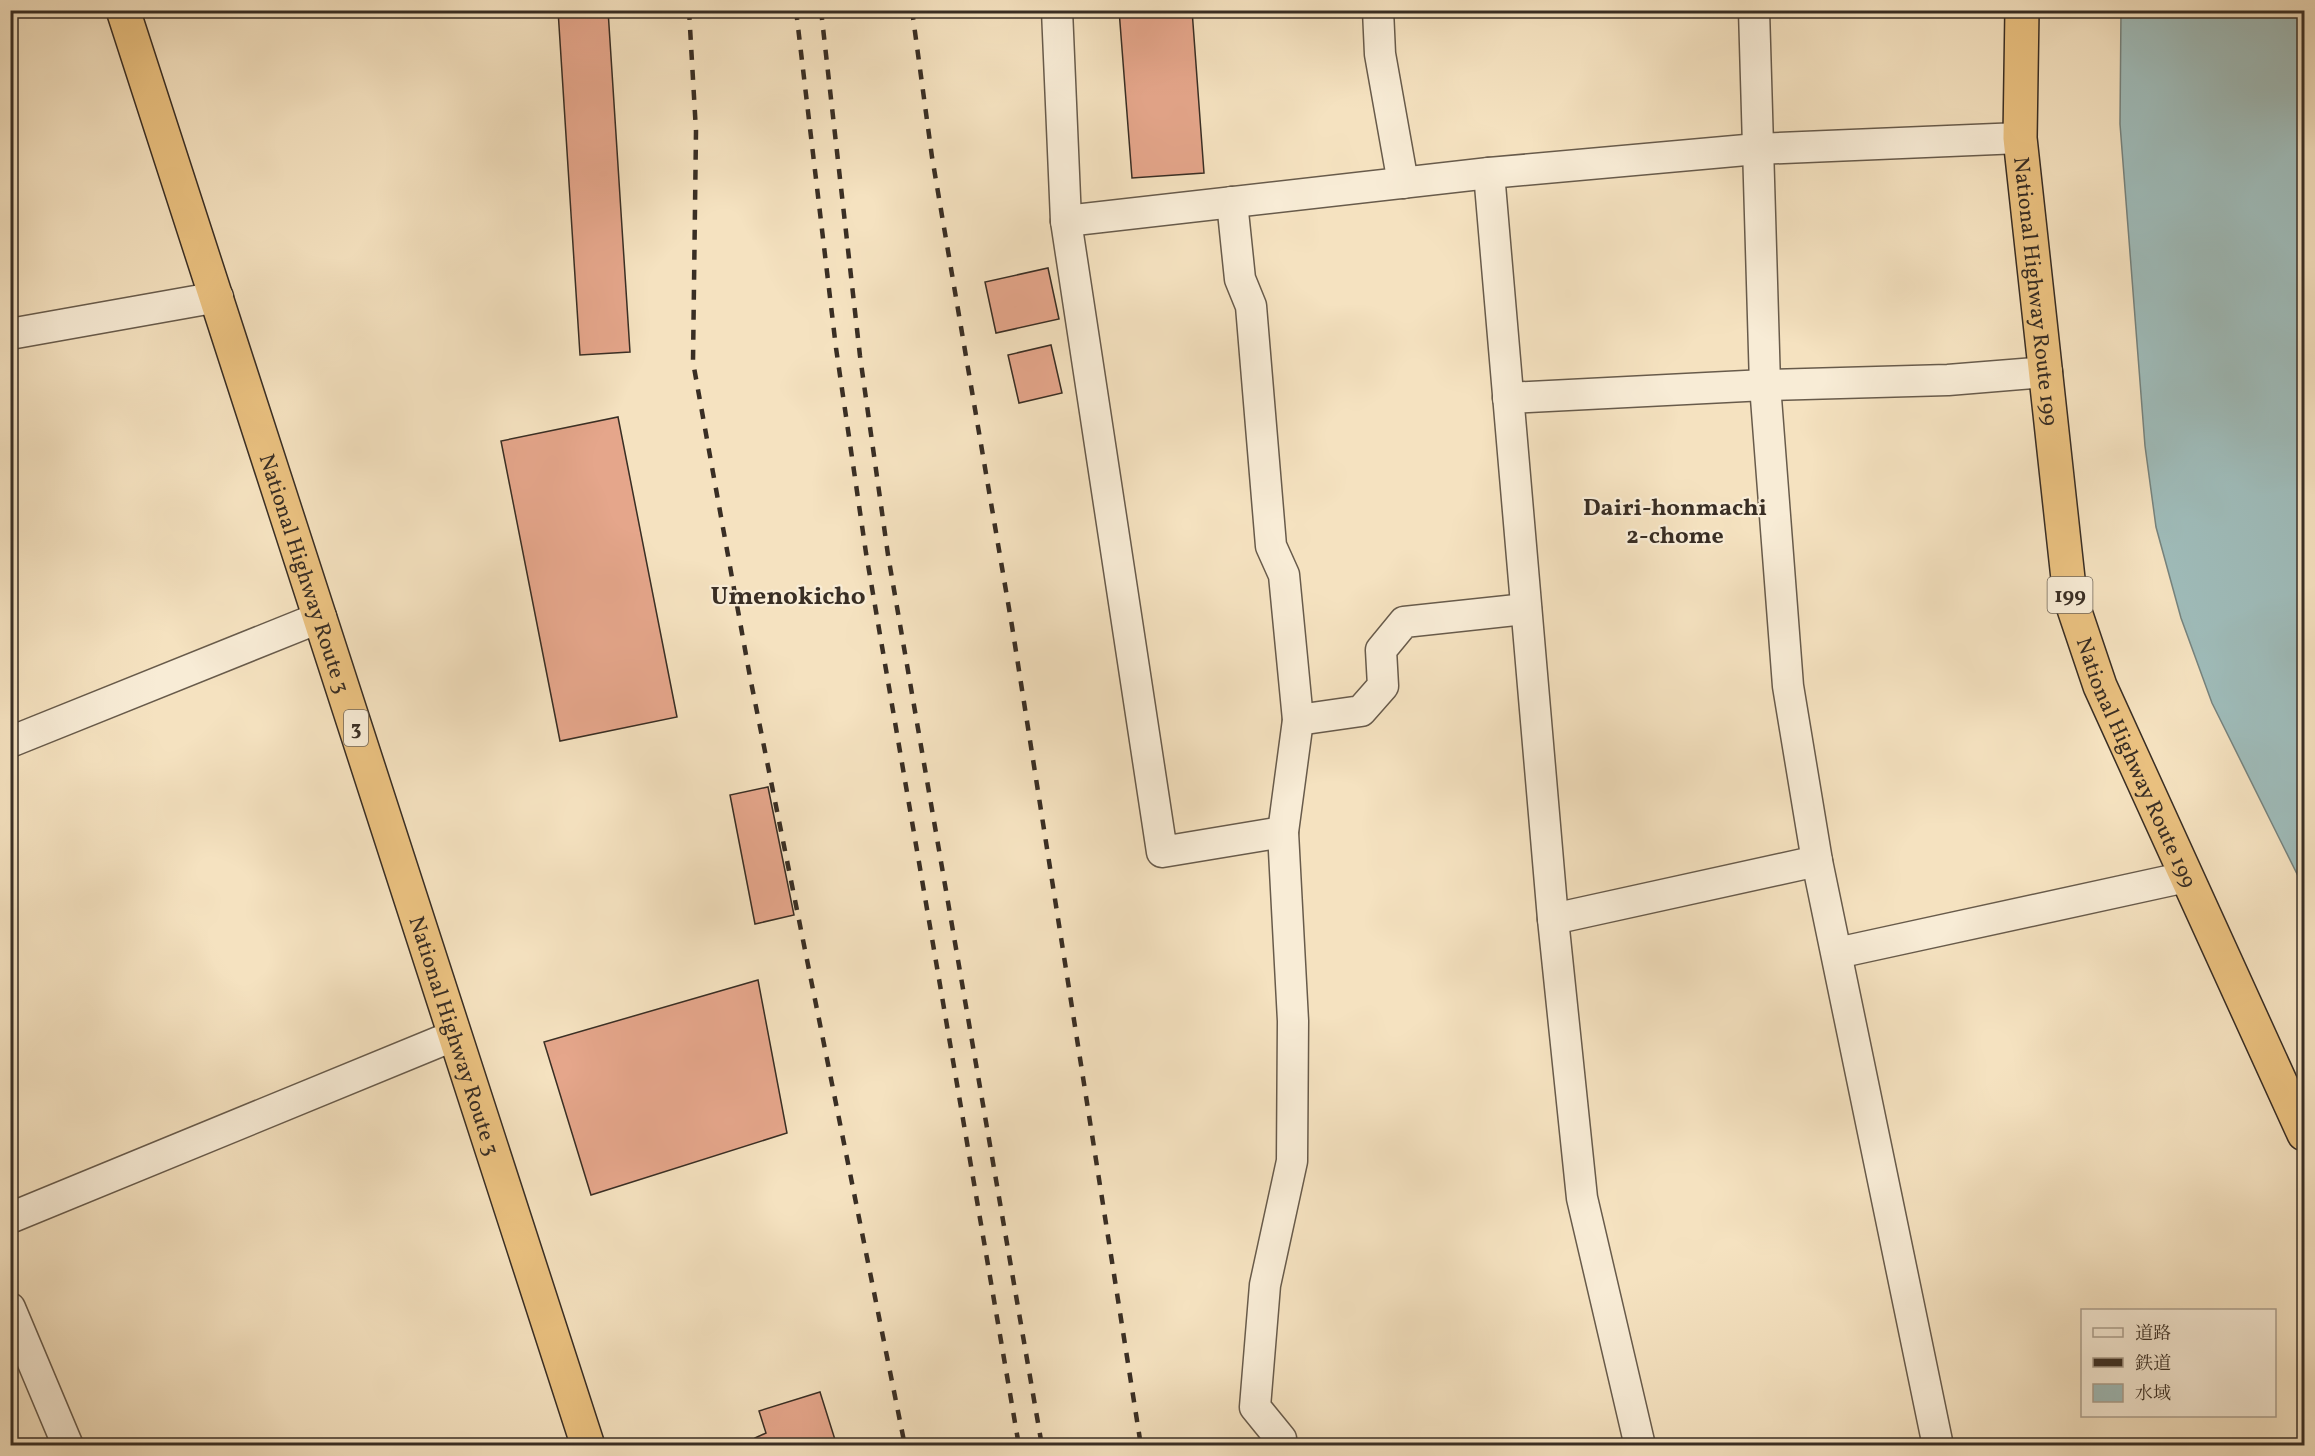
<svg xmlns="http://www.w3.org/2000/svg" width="2315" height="1456" font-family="Vollkorn,'Noto Serif JP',serif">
<rect width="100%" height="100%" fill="#f5e2c0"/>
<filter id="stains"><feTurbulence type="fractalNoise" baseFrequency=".00333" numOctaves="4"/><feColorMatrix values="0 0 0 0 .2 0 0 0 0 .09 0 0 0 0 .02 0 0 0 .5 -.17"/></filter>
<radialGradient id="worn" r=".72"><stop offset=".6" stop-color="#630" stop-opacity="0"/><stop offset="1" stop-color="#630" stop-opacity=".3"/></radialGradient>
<path fill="#9fbcba" stroke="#76837e" stroke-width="1.5" d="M2121,11h183v877l-92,-185 -31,-85 -25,-91 -11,-81 -25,-322z"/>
<g fill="#e5a68b" stroke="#392e24" stroke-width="1.5">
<path d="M558,10h50l22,342 -50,3z"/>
<path d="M1119,10h73l12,163 -72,5z"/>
<path d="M1048,268l11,51 -63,14 -11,-51z"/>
<path d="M1051,345l11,48 -43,10 -11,-48z"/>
<path d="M618,417l59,300 -117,24 -59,-300z"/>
<path d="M768,787l26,128 -39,9 -25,-129z"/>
<path d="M758,980l29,153 -196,62 -47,-153z"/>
<path d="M820,1392l17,54h-80l-2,-8 11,-5 -7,-22z"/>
</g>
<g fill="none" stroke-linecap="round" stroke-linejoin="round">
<defs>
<g id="minor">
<path d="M1057,10l9,211 96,631 121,-20"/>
<path d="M1378,10l2,44 23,129"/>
<path d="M1754,10l11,375 23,301 29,175 121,585"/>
<path d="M1489,173l64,746 29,279 58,248"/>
<path d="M1232,202l8,77 11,27 20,240 13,29 14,145 -15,112 10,189 -1,140 -27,124 -10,122 26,32 -1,7"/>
<path d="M1066,221l423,-48 268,-24 263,-11"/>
<path d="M10,334l208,-37"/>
<path d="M1508,398l257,-13 183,-5 99,-8"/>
<path d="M1298,720l63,-9 22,-25 -2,-36 23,-28 122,-13"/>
<path d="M10,742l311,-125"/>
<path d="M1553,919l264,-58"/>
<path d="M1837,953l349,-76"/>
<path d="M10,1218l443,-182"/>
<path d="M10,1308l58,138"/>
</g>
<g id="trunk">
<path id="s1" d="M123,10l465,1436"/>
<path id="s2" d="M2022,10l-2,128 50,459 30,89 204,448"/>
</g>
</defs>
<use href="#minor" stroke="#685b4b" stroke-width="33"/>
<use href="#trunk" stroke="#392e24" stroke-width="36"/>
<use href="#minor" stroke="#f8ecd6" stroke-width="30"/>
<use href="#trunk" stroke="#eac180" stroke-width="33"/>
<g stroke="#392e24" stroke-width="4.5" stroke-dasharray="10 10" stroke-linecap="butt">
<path d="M689,10l7,121 -3,231 57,315 155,769"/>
<path d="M796,10l40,338 30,205 153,893"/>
<path d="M821,10l39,346 28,199 154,891"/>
<path d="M912,10l20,147 80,469 129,820"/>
</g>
</g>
<g text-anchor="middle" stroke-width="4.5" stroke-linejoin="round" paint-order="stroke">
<g fill="#f8ecd6" stroke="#726759" stroke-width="1.5">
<rect x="2047.5" y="577" width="45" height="36" rx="4.5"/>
<rect x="344" y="710" width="24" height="36" rx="4.5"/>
</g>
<g font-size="21" font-weight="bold" fill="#392e24">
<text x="2070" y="602">199</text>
<text x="356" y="735">3</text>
</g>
<g font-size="22" fill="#392e24" stroke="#f8ecd6">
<text dy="8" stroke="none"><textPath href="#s2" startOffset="282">National Highway Route 199</textPath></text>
<text dy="8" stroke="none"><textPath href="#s1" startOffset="592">National Highway Route 3</textPath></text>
<text dy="8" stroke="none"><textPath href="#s2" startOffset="768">National Highway Route 199</textPath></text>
<text dy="8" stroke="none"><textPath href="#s1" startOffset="1078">National Highway Route 3</textPath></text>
</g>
<g font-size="24" font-weight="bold" fill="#392e24" stroke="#f8ecd6">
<text x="1675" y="515">Dairi-honmachi<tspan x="1675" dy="28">2-chome</tspan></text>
</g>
<g font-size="26" font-weight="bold" fill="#392e24" stroke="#f8ecd6">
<text x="788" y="604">Umenokicho</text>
</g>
</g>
<rect width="2315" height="1456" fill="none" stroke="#f5e2c0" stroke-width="36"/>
<rect x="12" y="12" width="2291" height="1432" fill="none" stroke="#392e24" stroke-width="3"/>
<rect x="18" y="18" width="2279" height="1420" fill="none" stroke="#392e24" stroke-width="1.5"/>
<rect x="2081" y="1309" width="195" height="108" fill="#f8ecd6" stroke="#aca08f" stroke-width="1.5"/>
<rect x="2093" y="1328" width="30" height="9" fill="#f8ecd6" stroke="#aca08f" stroke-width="1.5"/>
<text x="2135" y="1339" font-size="18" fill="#392e24">道路</text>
<rect x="2093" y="1358" width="30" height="9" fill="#392e24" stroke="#aca08f" stroke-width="1.5"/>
<text x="2135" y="1369" font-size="18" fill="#392e24">鉄道</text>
<rect x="2093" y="1384" width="30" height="18" fill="#9fbcba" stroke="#aca08f" stroke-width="1.5"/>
<text x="2135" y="1399" font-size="18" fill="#392e24">水域</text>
<rect width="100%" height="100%" filter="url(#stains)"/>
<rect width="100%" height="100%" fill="url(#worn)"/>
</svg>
